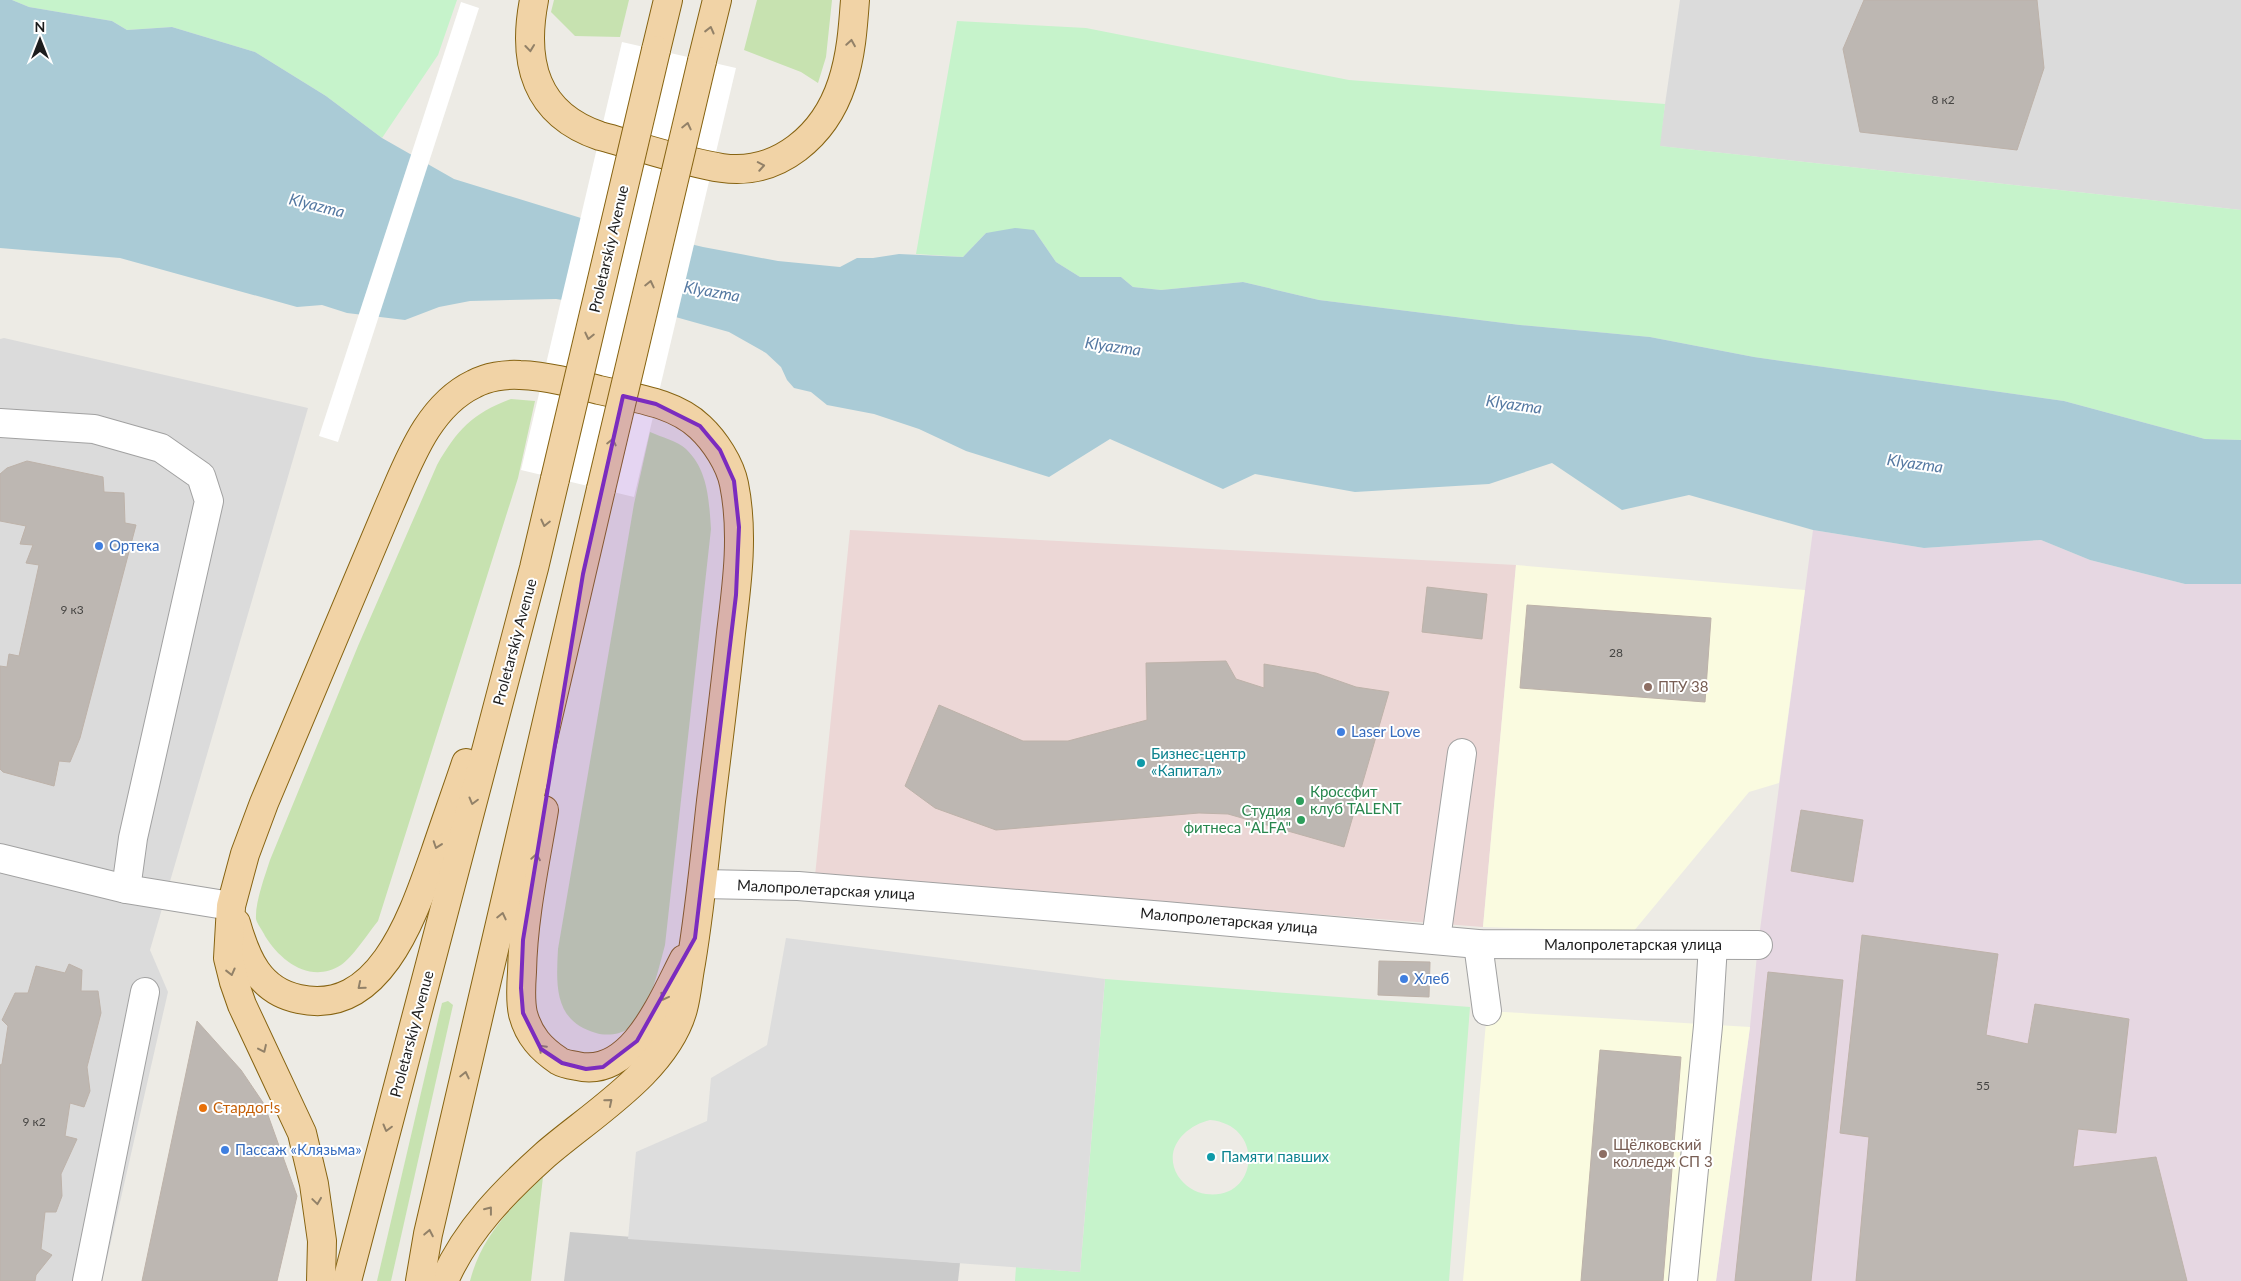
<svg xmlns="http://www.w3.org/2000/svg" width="2241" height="1281" font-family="Lato,sans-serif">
<rect width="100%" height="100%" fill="#edebe5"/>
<g fill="#dbdbdb">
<path d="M1680,0h561v210l-582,-64z"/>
<path d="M4,338l304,70 -158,542 18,42 -66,289h-102v-942z"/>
</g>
<path fill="#ecd7d6" d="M850,530l666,35 -33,362 -668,-51z"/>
<path fill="#e6d7e2" d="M1813,530l111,18 117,-8 49,20 95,24h56v697h-525l34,-254 8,-82z"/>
<g fill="#fafbe0">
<path d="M1516,565l289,25 -26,193 -30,9 -116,140 -150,-5z"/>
<path d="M1487,1011l263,16 -34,254h-253z"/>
</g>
<path fill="#cbcbcb" d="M570,1232l390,31 -2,18h-394z"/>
<g fill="#c7e2b0">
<path d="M554,0h75l-9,37 -45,-1 -24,-24z"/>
<path d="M757,0h75l-6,57 -8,26 -17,-11 -57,-22z"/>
<path d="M511,399l24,2 -17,77 -140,443c-9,11 -26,37 -37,44 -30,19 -60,-3 -76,-29 -2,-5 -8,-12 -9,-17 -1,-17 9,-43 14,-59l88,-214 79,-181c20,-35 36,-52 74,-66z"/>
<path d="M650,432c11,5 28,9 36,17 22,21 23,51 25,80l-46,416c-7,26 -15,65 -36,83 -8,7 -24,8 -33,5 -42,-12 -40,-47 -38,-84l76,-445z"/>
<path d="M448,1001l5,4 -62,276h-14l65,-278z"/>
<path d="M543,1177l-12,104h-61c11,-44 41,-74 73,-104z"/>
</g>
<g fill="#c6f3cb" fill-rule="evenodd">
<path d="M12,0h445l-19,55 -56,83 -56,-42 -71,-44 -83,-25 -45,3 -15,-9 -83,-14z"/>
<path d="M957,21l129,7 263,52 316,24 -5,42 581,64v230l-36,-1 -141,-38 -310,-44 -104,-20 -130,-12 -201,-25 -76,-18 -82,8 -28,-3 -12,-10h-41l-24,-15 -22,-32 -48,3 -23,24 -47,-3z"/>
<path d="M1105,979l365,28 -21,274h-434l1,-14 64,5zM1210,1120c56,5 48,81 -4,74 -11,-1 -22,-9 -28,-18 -16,-27 7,-50 32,-56z"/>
</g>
<path fill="#ddd" d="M786,938l319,41 -25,293 -452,-33 8,-87 71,-31 4,-43 56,-33z"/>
<path fill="#aacbd6" d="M0,0h12l17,7 83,14 15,9 45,-3 83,25 71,44 56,42 72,41 127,39 122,29 75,14 62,6 17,-9h16l26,-4 64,3 23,-24 29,-5 19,2 22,32 24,15h41l12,10 28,3 82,-8 76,18 201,25 130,12 104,20 310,44 141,38 36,1v144h-56l-95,-24 -49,-20 -117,8 -111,-18 -124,-35 -67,15 -70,-47 -63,21 -134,8 -100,-18 -32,15 -113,-50 -61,38 -83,-26 -47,-22 -45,-15 -47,-9 -16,-13 -17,-4 -7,-8 -6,-13 -15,-14 -37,-21 -57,-16 -116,-17 -86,2 -31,6 -34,13 -58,-7 -25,-8 -25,2 -177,-49 -120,-10z"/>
<g fill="#fff">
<path d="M461,2l18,6 -141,434 -19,-6z"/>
<path d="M622,42l114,26 -102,429 -113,-27z"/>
</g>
<g fill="#bdb7b2" stroke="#bdb2a9">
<path d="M1864,0h173l7,68 -27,82 -157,-18 -17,-83z"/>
<path d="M27,461l76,16 1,15 20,1 1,30 11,2 -56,213 -10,24 -11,-1 -5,25 -51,-14 -3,-3v-103l7,1 2,-13 10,2 20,-91 -13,-2 7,-18 -13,-1 6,-18 -26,-5v-47l7,-6z"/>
<path d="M1427,587l60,7 -5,45 -60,-7z"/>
<path d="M1527,605l184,13 -6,84 -185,-14z"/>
<path d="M1226,661l10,18 28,9v-24l52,9 40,14 33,5 -45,155 -116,-33 -29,-1 -203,17 -61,-22 -30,-22 34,-81 84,36h45l79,-21 -1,-57z"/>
<path d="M1801,810l62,10 -10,62 -62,-11z"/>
<path d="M1862,935l136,19 -12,81 42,9 7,-40 94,15 -13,114 -38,-4 -5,38 83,-10 31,124h-331l13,-144 -29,-4z"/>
<path d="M1379,961l51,1 -1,35 -51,-2z"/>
<path d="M69,964l13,6 -1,21h17l3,22 -14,54 3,24 -6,16 -14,-4 -5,33 12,3 -16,35 1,22 -6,16h-11l-4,37 11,6 -16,20 -1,6h-35v-216l2,-1 6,-38 -6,-6 13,-27h13l8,-27 29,7z"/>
<path d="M1768,972l75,8 -32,301h-76z"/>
<path d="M197,1021l44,49 23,34 33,92 -20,85h-135z"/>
<path d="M1600,1050l81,7 -18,224h-82z"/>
</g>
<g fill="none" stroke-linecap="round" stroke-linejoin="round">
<defs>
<g id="minor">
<path d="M0,423l94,6 67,19 40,28 8,25 -76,337 -7,51"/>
<path d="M0,858l126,31 105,17"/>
<path d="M702,884l96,2 367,30 313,28 280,1"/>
<path d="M1436,939l26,-186"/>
<path d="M1478,944l9,67"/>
<path d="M87,1281l58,-289"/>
<path d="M1683,1281l25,-255 5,-81"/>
</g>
<g id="major">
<path d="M534,0c-12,62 1,114 66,136 38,10 83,26 122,32 57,8 103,-33 120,-85 9,-27 11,-55 13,-83"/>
<path d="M656,50l12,-50"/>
<path d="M702,61l15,-61"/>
<path d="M544,810c-9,54 -21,108 -22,162 -1,14 -2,29 1,42 6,22 18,35 36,47 5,3 12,4 18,5 55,13 86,-67 107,-107"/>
<path d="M236,923c10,35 23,68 63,76 82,18 115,-87 136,-146 10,-30 21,-60 31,-90"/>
<path d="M321,1281l1,-40 -8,-57 -12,-51 -60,-128 -8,-23 -6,-24 3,-52 14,-52 19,-51 126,-299c19,-43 38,-98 84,-120 13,-7 31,-10 46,-9 27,1 53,8 79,15 34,8 75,12 101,37 15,14 30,37 34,57 10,49 3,100 -3,149 -6,56 -13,112 -20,168 -6,54 -11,108 -20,162 -3,15 -4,31 -8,46 -17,62 -92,106 -138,146 -40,36 -79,75 -101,126"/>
<path d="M347,1281l187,-713 21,-89"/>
<path d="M420,1281l8,-47 173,-745"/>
</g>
</defs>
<use href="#minor" stroke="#a1a1a1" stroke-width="30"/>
<use href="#major" stroke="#866311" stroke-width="30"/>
<use href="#minor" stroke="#fff" stroke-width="28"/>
<use href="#major" stroke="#f1d3a6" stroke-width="28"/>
<defs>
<g id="major-bridge">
<path d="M555,479l101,-429"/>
<path d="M601,489l101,-428"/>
</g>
</defs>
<use href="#major-bridge" stroke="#866311" stroke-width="30" stroke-linecap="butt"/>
<use href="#major-bridge" stroke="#f1d3a6" stroke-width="28"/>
</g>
<defs><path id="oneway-chevron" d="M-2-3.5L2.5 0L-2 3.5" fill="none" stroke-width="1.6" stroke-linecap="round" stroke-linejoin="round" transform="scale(1.25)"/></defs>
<g stroke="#928168">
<use href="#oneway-chevron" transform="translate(710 30) rotate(-76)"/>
<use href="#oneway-chevron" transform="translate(851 43) rotate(-81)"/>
<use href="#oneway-chevron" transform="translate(530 48) rotate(84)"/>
<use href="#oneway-chevron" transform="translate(687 126) rotate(-77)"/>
<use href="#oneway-chevron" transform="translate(761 166) rotate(-10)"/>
<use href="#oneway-chevron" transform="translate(650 284) rotate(-77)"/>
<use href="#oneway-chevron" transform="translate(589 336) rotate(103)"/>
<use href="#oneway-chevron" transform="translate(612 442) rotate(-77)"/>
<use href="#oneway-chevron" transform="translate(545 523) rotate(103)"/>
<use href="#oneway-chevron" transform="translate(473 801) rotate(105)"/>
<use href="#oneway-chevron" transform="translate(437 845) rotate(109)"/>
<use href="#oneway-chevron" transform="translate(536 857) rotate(-81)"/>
<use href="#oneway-chevron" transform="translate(502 916) rotate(-77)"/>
<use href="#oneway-chevron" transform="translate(231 972) rotate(76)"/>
<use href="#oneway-chevron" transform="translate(361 986) rotate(140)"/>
<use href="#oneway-chevron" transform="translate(664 997) rotate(118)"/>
<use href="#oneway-chevron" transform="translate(542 1048) rotate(-135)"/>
<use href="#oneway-chevron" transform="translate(263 1049) rotate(65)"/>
<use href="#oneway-chevron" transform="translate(465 1075) rotate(-77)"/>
<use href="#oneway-chevron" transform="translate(609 1102) rotate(-40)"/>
<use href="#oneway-chevron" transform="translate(387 1128) rotate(105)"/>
<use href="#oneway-chevron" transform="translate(317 1201) rotate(82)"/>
<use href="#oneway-chevron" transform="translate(489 1210) rotate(-52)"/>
<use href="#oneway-chevron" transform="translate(429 1233) rotate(-79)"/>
</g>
<path fill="#7b2cbf" fill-opacity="0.2" stroke="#7b2cbf" stroke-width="4" stroke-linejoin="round" d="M623,396l33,8 44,22 20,24 14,31 5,46 -3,68 -41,343 -58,103 -34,26 -17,2 -24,-6 -21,-14 -18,-36 -2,-25 2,-48 60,-366z"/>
<g fill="#3f7fe0" stroke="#fff" stroke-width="2">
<circle cx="99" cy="546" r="5"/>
<circle cx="1341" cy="732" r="5"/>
<circle cx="1404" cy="979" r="5"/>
<circle cx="225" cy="1150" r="5"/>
</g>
<g fill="#8d6e63" stroke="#fff" stroke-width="2">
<circle cx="1648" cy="687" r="5"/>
<circle cx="1603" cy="1154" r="5"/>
</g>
<g fill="#0f9aa8" stroke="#fff" stroke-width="2">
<circle cx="1141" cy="763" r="5"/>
<circle cx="1211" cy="1157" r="5"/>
</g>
<g fill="#2e9e5b" stroke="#fff" stroke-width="2">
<circle cx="1300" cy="801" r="5"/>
<circle cx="1301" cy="820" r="5"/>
</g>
<circle fill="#e8710a" stroke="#fff" stroke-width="2" cx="203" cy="1108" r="5"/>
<g text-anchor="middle" stroke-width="4" stroke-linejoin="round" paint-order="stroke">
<g font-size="12" fill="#454442">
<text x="1943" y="104">8 к2</text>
<text x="72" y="614">9 к3</text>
<text x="1616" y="657">28</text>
<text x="1983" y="1090">55</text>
<text x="34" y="1126">9 к2</text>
</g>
<g font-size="15" fill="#1d1d1d" stroke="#fff">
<text transform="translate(609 249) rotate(-77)" y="5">Proletarskiy Avenue</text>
<text transform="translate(515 642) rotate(-75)" y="5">Proletarskiy Avenue</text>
<text transform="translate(826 890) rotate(3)" y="5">Малопролетарская улица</text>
<text transform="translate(1229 921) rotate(5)" y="5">Малопролетарская улица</text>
<text x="1633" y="950">Малопролетарская улица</text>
<text transform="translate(412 1034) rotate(-75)" y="5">Proletarskiy Avenue</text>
</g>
<g font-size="15" fill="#366cbe" stroke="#fff" text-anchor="start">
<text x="109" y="551">Ортека</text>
<text x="1351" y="737">Laser Love</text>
<text x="1414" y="984">Хлеб</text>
<text x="235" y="1155">Пассаж «Клязьма»</text>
</g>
<g font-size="15" fill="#785e54" stroke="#fff" text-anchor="start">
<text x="1658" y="692">ПТУ 38</text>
<text x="1613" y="1150">Щёлковский<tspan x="1613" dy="17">колледж СП 3</tspan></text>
</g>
<g font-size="15" fill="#0d838f" stroke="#fff" text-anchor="start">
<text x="1151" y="759">Бизнес-центр<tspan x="1151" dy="17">«Капитал»</tspan></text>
<text x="1221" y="1162">Памяти павших</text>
</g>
<g font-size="15" fill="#27864d" stroke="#fff" text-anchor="start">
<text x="1310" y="797">Кроссфит<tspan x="1310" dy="17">клуб TALENT</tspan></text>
<text x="1291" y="816" text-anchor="end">Студия<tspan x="1291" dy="17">фитнеса "ALFA"</tspan></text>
</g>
<g font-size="15" fill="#c56008" stroke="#fff" text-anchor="start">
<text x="213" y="1113">Стардог!s</text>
</g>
<g font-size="16" font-style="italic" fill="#5579a2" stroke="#fff">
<text transform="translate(317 205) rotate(14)" y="6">Klyazma</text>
<text transform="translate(712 291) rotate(10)" y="6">Klyazma</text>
<text transform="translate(1113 346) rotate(8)" y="6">Klyazma</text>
<text transform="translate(1514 404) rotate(8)" y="6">Klyazma</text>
<text transform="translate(1915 463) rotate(8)" y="6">Klyazma</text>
</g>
</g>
<g transform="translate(40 40)" stroke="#ffffff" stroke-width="4" paint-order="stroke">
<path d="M0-4L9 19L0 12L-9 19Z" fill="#1d1d1d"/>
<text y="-8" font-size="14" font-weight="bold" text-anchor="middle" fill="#1d1d1d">N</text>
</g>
</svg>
